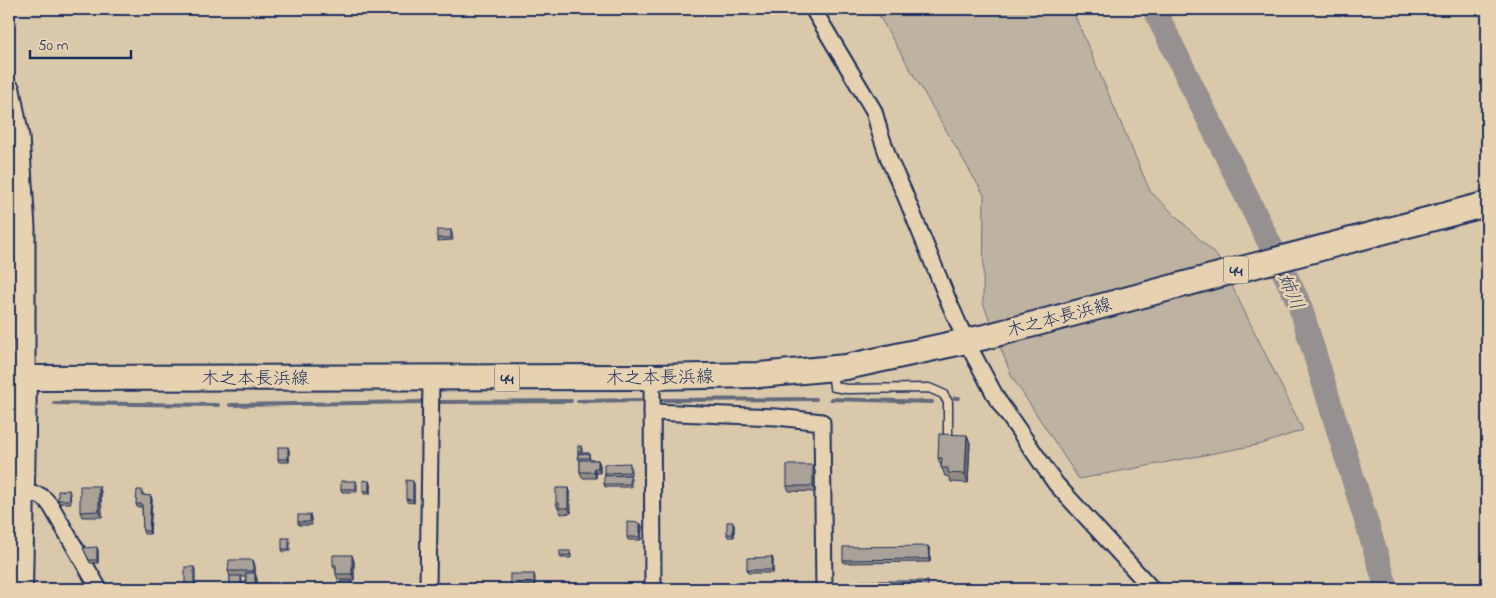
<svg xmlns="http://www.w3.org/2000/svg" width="1496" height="598" font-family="'Indie Flower','Klee One',sans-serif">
<rect width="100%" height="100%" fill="#dac8ab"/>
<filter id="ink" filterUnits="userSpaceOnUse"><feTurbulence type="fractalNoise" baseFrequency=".02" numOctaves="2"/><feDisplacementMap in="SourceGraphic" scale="10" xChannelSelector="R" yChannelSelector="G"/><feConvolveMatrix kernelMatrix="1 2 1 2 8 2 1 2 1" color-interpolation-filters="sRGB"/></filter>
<g filter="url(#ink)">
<path fill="#beb2a0" stroke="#6c707f" d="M875,9h197l78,182 67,65 86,174 -41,14 -183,35 -67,-102 -29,-74 1,-108z"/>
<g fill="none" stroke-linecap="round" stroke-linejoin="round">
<g stroke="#646a7c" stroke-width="4">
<path d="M955,398h4"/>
<path d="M831,399l101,3"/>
<path d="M659,400l157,-1"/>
<path d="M578,401l65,-1"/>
<path d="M437,402l134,-1"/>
<path d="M54,403l164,2"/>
<path d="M230,405l193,-3"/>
</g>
<path stroke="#959190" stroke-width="24" d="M1154,9l145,294 88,286"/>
<defs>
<path id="service" d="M832,370l2,17 13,2 82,-1 14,6 5,8v31"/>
<g id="minor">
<path d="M813,9l61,102 6,22 10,29 13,28 45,110 18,41 31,58 59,85 96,105"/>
<path d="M652,377l1,212"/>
<path d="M9,392h15"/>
<path d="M652,412l125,5 45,5 2,167"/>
<path d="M22,494c17,1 18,-2 29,12l48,83"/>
<path d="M428,589l3,-211"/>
</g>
<path id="secondary" d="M9,90l9,47 6,91v150"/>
<path id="primary" d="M20,589l4,-211 628,-1 107,-2 87,-8 139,-30 502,-133"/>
</defs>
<use href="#service" stroke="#1b2f5e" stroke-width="11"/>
<use href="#minor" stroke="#1b2f5e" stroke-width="19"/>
<use href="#secondary" stroke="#1b2f5e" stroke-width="25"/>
<use href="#primary" stroke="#1b2f5e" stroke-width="28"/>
<use href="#service" stroke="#e6d2b0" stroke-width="8"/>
<use href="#minor" stroke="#e6d2b0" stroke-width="15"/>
<use href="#secondary" stroke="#e6d2b0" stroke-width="21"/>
<use href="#primary" stroke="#e6d2b0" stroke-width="24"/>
</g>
<g fill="#928b83" stroke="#1b2f5e" fill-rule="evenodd">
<path d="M451,230l1,3 1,7 -15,1 -1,-3z"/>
<path d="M967,435l3,8 -2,40 -17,-1 -2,-5 -4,-1 -7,-18z"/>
<path d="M581,446l1,3v4h7l1,7h8l2,5v8h-4v5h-14l-2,-6v-11l-2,-3v-6z"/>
<path d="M289,450v12h-10l-1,-3z"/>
<path d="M813,465l2,6v21l-26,-1 -2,-5z"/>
<path d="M631,466v9l-26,1 -1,-3z"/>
<path d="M631,478v9h-26l-1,-3z"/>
<path d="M356,481l1,3v8h-15l-1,-3z"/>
<path d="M369,481l1,3v10h-6l-1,-3z"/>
<path d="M414,484v19l-7,-1 -1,-3z"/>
<path d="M99,486l2,6 1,25h-20l-2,-5z"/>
<path d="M69,490l1,3 1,10h-12l-1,-3z"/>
<path d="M143,493v2l8,1 1,3 -2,35h-6l-1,-3 -1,-24h-5l-1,-3z"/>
<path d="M570,494l1,19 -10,1 -2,-5h-1l-2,-6z"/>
<path d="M310,515l1,3 1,7h-13l-1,-3z"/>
<path d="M640,523l2,3 -1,14h-13l-1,-3z"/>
<path d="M734,525v12h-6l-1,-3z"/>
<path d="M290,541v10l-7,1 -1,-3z"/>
<path d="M83,548l15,2v13h-8z"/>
<path d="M930,549v13l-86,1 -1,-3z"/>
<path d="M571,554v4h-10l-1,-3z"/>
<path d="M772,557l1,3v13h-25l-1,-3z"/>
<path d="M253,560l2,6v7l2,6v10h-27v-13l-2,-5zM241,577h5v7h-3z"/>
<path d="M354,561v19h-16l-2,-6v-3l-3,-6z"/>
<path d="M534,574l1,3v12h-25v-4z"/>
</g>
<g fill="#77716a" stroke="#1b2f5e">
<path d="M967,435l3,8 -2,40 -3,-9z"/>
<path d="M288,447l1,3v12l-1,-3z"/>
<path d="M598,460l2,5v8l-2,-5z"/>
<path d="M813,465l2,6v21l-2,-6z"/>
<path d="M594,468l2,5v5l-2,-6z"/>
<path d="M369,481l1,3v10l-1,-3z"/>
<path d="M413,481l1,3v19l-1,-3z"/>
<path d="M99,486l2,6 1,25 -3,-6z"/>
<path d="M568,488l2,6 1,19 -3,-5z"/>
<path d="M151,496l1,3 -2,35 -1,-3z"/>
<path d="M733,522l1,3v12l-1,-3z"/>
<path d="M640,523l2,3 -1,14 -1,-3z"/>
<path d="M928,546l2,3v13l-1,-3z"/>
<path d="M97,547l1,3v13l-1,-3z"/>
<path d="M352,555l2,6v19l-2,-6z"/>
<path d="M772,557l1,3v13l-1,-3z"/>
<path d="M253,560l2,6v11l-2,-6z"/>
<path d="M194,567l1,3v19h-1z"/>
<path d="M255,573l2,6v10h-2z"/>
</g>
<g fill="#aaa298" stroke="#1b2f5e">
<rect x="437" y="230" width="14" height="8"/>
<path d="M939,434l28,1 -2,39 -17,-1v-5h-7l1,-10h-4z"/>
<rect x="578" y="446" width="3" height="6"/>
<rect x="278" y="447" width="10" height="12"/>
<path d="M589,453v5h-11v-4z"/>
<path d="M580,460h18v8h-4v4h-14z"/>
<path d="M630,463v9l-26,1v-9z"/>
<rect x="787" y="465" width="26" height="21"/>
<path d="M630,475v9h-26v-8z"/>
<path d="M363,480l6,1v10h-6z"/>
<path d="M406,480l7,1v19l-7,-1z"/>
<rect x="341" y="481" width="15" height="8"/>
<path d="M80,486h19v25l-19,1z"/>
<path d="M556,488h12v20h-9v-5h-3z"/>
<path d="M69,490l1,10h-12v-9z"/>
<path d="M137,490h5v5l9,1 -2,35h-6l-1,-27h-6z"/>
<rect x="298" y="515" width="12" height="7"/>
<path d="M627,522l13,1v14h-13z"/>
<rect x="727" y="522" width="6" height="12"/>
<rect x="282" y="538" width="7" height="11"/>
<path d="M928,546l1,13 -86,1v-13z"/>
<path d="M97,547v13h-8l-6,-12z"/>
<rect x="560" y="551" width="10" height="4"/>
<path d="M333,555h19v19h-16v-9h-3z"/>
<path d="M772,557v13h-25v-12z"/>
<path d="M229,560h24v11h-25z"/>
<rect x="185" y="567" width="9" height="22"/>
<path d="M246,573h9v16h-25v-13h11v8h5z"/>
<rect x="510" y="574" width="24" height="11"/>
<rect x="341" y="581" width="11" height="8"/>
<rect x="861" y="581" width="67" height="8"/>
<path d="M1072,583h10v6h-13v-4h3z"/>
<rect x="258" y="584" width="10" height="5"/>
<rect x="510" y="586" width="24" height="3"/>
</g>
</g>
<g text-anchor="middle" stroke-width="5" stroke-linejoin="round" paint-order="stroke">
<g fill="#e6d2b0" stroke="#586077" stroke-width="1">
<rect x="1223.5" y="256.5" width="25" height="27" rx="4"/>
<rect x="494.5" y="364.5" width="25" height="27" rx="4"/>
</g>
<g font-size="16" font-weight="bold" fill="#1b2f5e">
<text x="1236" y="276">44</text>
<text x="507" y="384">44</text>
</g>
<g font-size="18" fill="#1b2f5e" stroke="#e6d2b0">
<text transform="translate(1059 317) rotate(-15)" y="6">木之本長浜線</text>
<text transform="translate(660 377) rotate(-1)" y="6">木之本長浜線</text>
<text x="255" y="384">木之本長浜線</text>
</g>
<g font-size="19" font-style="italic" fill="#334368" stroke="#e6d2b0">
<text transform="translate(1292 291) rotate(66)" y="7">姉川</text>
</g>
</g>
<rect width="1496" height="598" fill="none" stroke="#e6d2b0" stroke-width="30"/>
<rect x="15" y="15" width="1466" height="568" fill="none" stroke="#1b2f5e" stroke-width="2" filter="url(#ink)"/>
<path d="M30 50v8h101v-8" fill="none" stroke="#1b2f5e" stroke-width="2.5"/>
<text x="38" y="50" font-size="15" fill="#1b2f5e" stroke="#e6d2b0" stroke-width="4" paint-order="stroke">50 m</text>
</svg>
